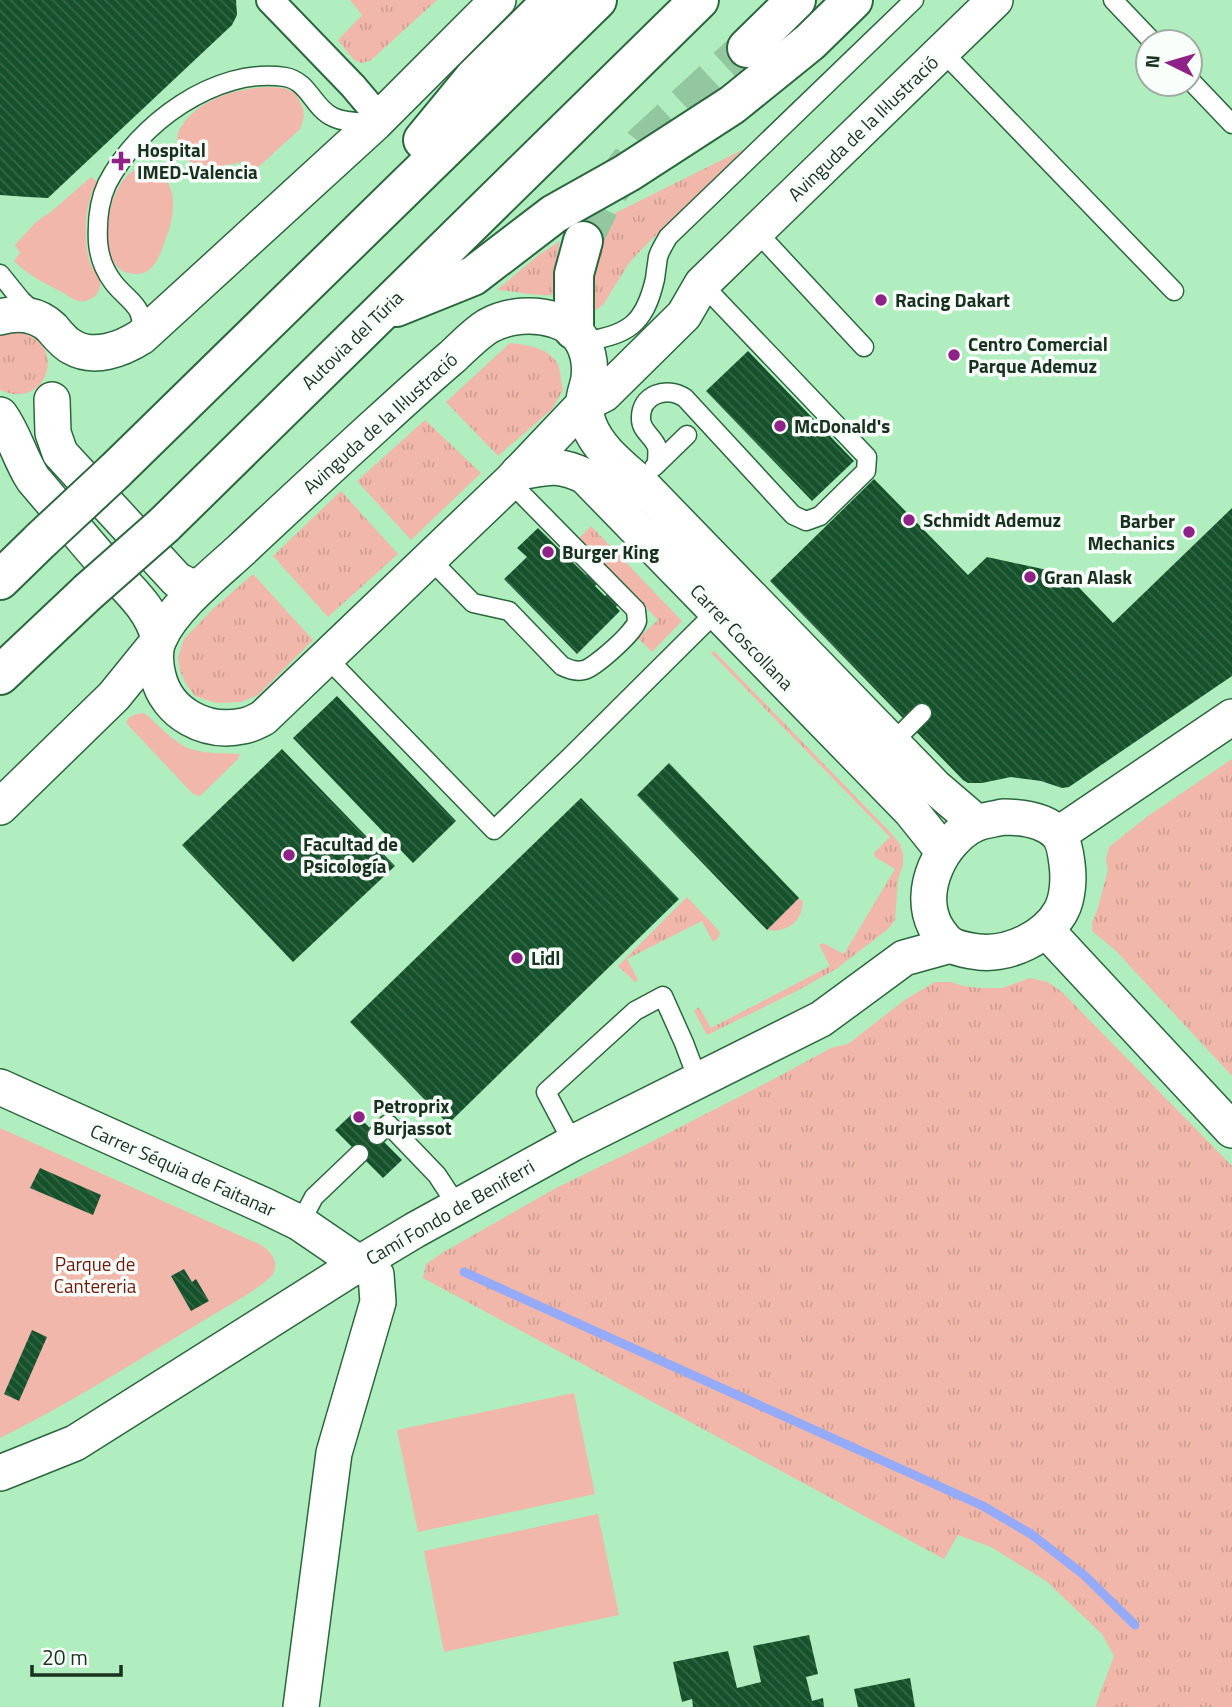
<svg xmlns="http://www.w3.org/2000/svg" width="1232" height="1707" font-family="'Titillium Web',sans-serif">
<defs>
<pattern id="grass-tufts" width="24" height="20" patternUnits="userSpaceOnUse" patternTransform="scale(1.75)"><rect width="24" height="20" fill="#f2b7ab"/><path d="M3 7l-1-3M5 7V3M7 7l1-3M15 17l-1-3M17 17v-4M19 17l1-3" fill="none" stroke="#cf9e93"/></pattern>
<pattern id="building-back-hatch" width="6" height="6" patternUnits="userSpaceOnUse" patternTransform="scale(1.75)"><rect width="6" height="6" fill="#15512b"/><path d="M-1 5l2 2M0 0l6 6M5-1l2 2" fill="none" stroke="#366748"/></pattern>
</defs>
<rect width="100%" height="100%" fill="#b0edbf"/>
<g fill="url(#grass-tufts)">
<path d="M350,0h87l-67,61 -9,2 -7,-3 -16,-20 24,-25z"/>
<path d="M744,149l-102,100 -13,14 -26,42 -9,6 -7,-3 6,-64 12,-26z"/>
<path d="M560,241l-4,19 -2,31 -2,4c-18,1 -37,-4 -55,-5l43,-36z"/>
<path d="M19,332c50,10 29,80 -19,58v-54l6,-3z"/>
<path d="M510,343c18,2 42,5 49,24 2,7 2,16 4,23l-11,19 -54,47 -52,-54z"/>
<path d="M425,420l56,53 -70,67 -54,-59z"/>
<path d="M341,491l57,63 -70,63 -55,-61z"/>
<path d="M591,526l91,95 -30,31 -14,-14 20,-18 -79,-82z"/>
<path d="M253,574l60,66 -55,55 -17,7 -25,1 -21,-7 -9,-12 -6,-13 -2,-13 6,-19 28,-29z"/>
<path d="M714,651l176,181 10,12 3,10v10l-5,15 -3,41 -7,9 -52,40 -39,22 -90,44 -13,-24 5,-4 12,21 119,-62 -11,-21 4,-2 21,11 51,-85 -20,-12 -1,-4 16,-16 -179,-184z"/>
<path d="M1232,759v317l-117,-126 -23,-19v-9l6,-14 10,-38 -2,-11 3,-12 39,-31z"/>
<path d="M687,897l31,33 2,3 -2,5 -5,4 -11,-21 -75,38 11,21 -3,2 -17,-16z"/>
<path d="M799,898l4,4c-1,20 -17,31 -36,28z"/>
<path d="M1030,978l18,4 14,10 170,174v541h-137l19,-51 -12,-22 -56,-53 -55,-34 -33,-12 -14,24 -521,-281 3,-14 16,-11 114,-65 93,-45 123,-63 59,-32 17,-4 58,-45 29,-17h16l12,4 18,2h21z"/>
</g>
<g fill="#f2b7ab">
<path d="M266,87l19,1 11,6 7,14 1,9 -4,12 -50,46 -5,-14c-20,6 -59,12 -67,-14 -2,-7 -1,-14 3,-20 17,-28 55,-38 85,-40z"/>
<path d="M142,167c41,7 34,49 21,79 -3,9 -8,21 -17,26 -6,3 -15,2 -21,0 -9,-4 -14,-12 -16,-21 -5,-27 3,-76 33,-84z"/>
<path d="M91,177l6,5c-13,22 -14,57 -7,81 2,6 9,12 10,19 1,5 -2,12 -6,15 -4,3 -11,5 -15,4 -5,-1 -11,-5 -15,-8 -18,-9 -36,-18 -50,-32l6,-8 -5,-8 21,-23 16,-11z"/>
<path d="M144,713c16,12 30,32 50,37 15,4 30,3 46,4l-2,5 -38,37 -7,-2 -67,-71c3,-8 9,-9 18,-10z"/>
<path d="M0,1128l259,116c11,6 21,17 14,30 -7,11 -53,37 -67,45 -68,41 -135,84 -206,119z"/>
<path d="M574,1393l21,101 -177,38 -21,-102z"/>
<path d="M598,1514l21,101 -175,37 -20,-101z"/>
</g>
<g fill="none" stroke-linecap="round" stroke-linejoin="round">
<path stroke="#95abfa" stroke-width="9" d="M464,1272l519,234 48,28 53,41 51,50"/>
</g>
<g fill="url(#building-back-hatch)">
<path d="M0,0h236l1,15 -5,10 -184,173 -20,-1 -28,-2z"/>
<path d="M748,351l106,110 -42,40 -106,-110z"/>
<path d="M874,479l94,96 19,-18 79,17 47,49 119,-115v168l-163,111 -7,1 -21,-7 -30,-4 -29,6h-14l-5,-3 -193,-199z"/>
<path d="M538,528l48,47 3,-3 11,9 -5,5 10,10 5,-4 10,10 -4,5 4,4 -43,43 -73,-75 23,-22 -10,-9z"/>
<path d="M337,696l119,125 -43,42 -120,-125z"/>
<path d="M282,749l113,117 -102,96 -111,-117z"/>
<path d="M669,763l130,135 -32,32 -130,-135z"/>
<path d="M581,798l98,101 -231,225 -98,-102z"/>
<path d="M354,1112l48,48 -19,18 -48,-48z"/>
<path d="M40,1168l61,27 -8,20 -63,-27z"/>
<path d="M184,1269l8,13 4,-3 13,22 -18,10 -20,-35z"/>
<path d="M32,1330l15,7 -28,64 -15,-7z"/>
<path d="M809,1635l9,39 -12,3 6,24 11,-3 1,9h-131l-1,-8 -10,3 -9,-40 55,-11 9,37 24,-6 -8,-36z"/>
<path d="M910,1678l5,29h-57l-4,-18z"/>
</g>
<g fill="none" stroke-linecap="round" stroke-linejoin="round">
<path stroke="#92c79f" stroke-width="38" stroke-dasharray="38 19" stroke-linecap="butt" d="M583,241l18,-37 21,-32 21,-28 104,-96"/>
<defs>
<g id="service">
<path d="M1113,0l40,42"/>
<path d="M942,51l232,240"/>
<path d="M1190,80l42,44"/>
<path d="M756,231l108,116"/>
<path d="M0,274l21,26 15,14"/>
<path d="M141,335c5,-30 -13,-33 -28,-53 -9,-12 -14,-26 -15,-40 -1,-19 1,-41 9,-58 30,-59 109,-118 178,-107 24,4 28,31 48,40 12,6 29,5 42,6"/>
<path d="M583,342c45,-8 61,-16 72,-63 1,-8 2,-15 3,-22 2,-7 7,-14 10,-20l246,-237"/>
<path d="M657,464c0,-5 1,-12 0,-17 -4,-11 -16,-16 -16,-28 -1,-25 26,-33 44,-21l108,117 13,6 14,-5 46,-45 1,-14 -165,-173"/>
<path d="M654,467l33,-32"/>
<path d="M430,559l43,44 36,8 53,55c7,3 13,6 22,4 10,-2 51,-38 53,-49 0,-1 -1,-10 -1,-11l-126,-128"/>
<path d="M327,658l167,172 77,-74 146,-145"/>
<path d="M892,743l30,-30"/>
<path d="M377,1135l11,-11 49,51 21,32"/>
<path d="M573,1143l-27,-51 89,-81 28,-15 21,47 14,37"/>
<path d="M300,1223l14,-26 45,-43"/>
</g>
<path id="pedestrian" d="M270,0l83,86 27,32"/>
<g id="minor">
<path d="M0,317c18,-5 38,-3 52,11 6,7 12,15 20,19 22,13 50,2 69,-10l234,-214 123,-123"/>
<path d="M52,400l1,33 7,20 117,127 10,5 13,2"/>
<path d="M0,415c14,19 20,44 33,64 25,29 48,58 73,86 21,23 46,43 53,74"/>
<path d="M519,472c30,-5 38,-9 66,4l326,335 32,40"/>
<path d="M0,807l114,-111 43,-53"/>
<path d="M1003,817c18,0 41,2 55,17 6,7 8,21 9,30 2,14 1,34 -6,47 -15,27 -52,44 -82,41 -8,-1 -19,-3 -26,-6 -7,-3 -14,-13 -18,-20 -18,-36 6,-87 42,-103 8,-3 18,-4 26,-6z"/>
<path d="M977,823l-42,-36 -294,-303c-19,-17 -43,-35 -52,-59 -2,-6 -5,-15 -5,-21 -1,-8 4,-17 5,-26 3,-25 -8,-51 -34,-58 -21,-7 -47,-5 -67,6 -13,8 -25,21 -36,31 -34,29 -66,59 -99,89 -37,34 -75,69 -112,104 -26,24 -68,57 -82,89 -5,10 -4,26 -1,37 9,38 48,58 85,50 7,-1 14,-5 20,-8l247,-236 74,-78 20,-10 80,-79 18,-31 293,-284"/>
<path d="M1059,834l173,-117"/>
<path d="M1046,930l186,200"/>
<path d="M0,1087l265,119 35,17 76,52 2,27 -44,151 -33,254"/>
<path d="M0,1473l75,-30 285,-180 55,-33 158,-87 248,-124 83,-61 47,-13"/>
</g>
<g id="trunk">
<path d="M747,48l49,-48"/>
<path d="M423,140l51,-62 79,-78"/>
<path d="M396,307l77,-31 81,-62 73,-41 105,-68 78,-63 43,-42"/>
<path d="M574,330v-56l9,-33"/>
<path d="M115,471l482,-471"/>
<path d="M164,525l535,-525"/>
<path d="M0,580l41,-40"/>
<path d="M0,675l88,-83"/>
</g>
</defs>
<use href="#service" stroke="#2c663e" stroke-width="21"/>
<use href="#pedestrian" stroke="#2c663e" stroke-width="30"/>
<use href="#minor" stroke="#2c663e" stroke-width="38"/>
<use href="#trunk" stroke="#2c663e" stroke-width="42"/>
<use href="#service" stroke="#fff" stroke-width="18"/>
<use href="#pedestrian" stroke="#fff" stroke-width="26"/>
<use href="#minor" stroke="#fff" stroke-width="35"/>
<use href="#trunk" stroke="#fff" stroke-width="38"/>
<defs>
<g id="trunk-bridge">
<path d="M41,540l74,-69"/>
<path d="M88,592l76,-67"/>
</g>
</defs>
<use href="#trunk-bridge" stroke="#2c663e" stroke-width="42" stroke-linecap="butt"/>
<use href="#trunk-bridge" stroke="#fff" stroke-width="38"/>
</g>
<g fill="#8f2286" stroke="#f8fefa" stroke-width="2.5">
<path d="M117.5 150.5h7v7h7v7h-7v7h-7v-7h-7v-7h7z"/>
<circle cx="881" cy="300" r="7"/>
<circle cx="954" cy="355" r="7"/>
<circle cx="780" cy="426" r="7"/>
<circle cx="909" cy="520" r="7"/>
<circle cx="1189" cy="532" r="7"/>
<circle cx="548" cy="552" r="7"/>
<circle cx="1030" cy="577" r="7"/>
<circle cx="289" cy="855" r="7"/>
<circle cx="517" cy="958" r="7"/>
<circle cx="359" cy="1117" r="7"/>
</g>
<g text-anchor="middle" stroke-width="7" stroke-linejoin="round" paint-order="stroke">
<g font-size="19" fill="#19311f" stroke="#f8fefa">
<text transform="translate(863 128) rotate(-44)" y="7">Avinguda de la Il·lustració</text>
<text transform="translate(352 340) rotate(-44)" y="7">Autovia del Túria</text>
<text transform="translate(380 423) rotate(-42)" y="7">Avinguda de la Il·lustració</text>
<text transform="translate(742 637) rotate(46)" y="7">Carrer Coscollana</text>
<text transform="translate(183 1170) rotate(24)" y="7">Carrer Séquia de Faitanar</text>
<text transform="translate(450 1212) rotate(-30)" y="7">Camí Fondo de Beniferri</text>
</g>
<g font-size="19" font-weight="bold" fill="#19311f" stroke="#f8fefa" text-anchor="start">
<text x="137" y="157">Hospital<tspan x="137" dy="22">IMED-Valencia</tspan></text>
<text x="895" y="307">Racing Dakart</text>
<text x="968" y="351">Centro Comercial<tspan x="968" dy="22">Parque Ademuz</tspan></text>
<text x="794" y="433">McDonald's</text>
<text x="923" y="527">Schmidt Ademuz</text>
<text x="1175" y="528" text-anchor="end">Barber<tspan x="1175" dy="22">Mechanics</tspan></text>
<text x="562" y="559">Burger King</text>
<text x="1044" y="584">Gran Alask</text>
<text x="303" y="851">Facultad de<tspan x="303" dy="22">Psicología</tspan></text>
<text x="531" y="965">Lidl</text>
<text x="373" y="1113">Petroprix<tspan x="373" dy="22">Burjassot</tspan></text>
</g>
<g font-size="19" fill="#6b190c" stroke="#f8fefa">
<text x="95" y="1271">Parque de<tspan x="95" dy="22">Cantereria</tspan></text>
</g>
</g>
<g transform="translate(1169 63) rotate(275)"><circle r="33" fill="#f8fefa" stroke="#9faca2" stroke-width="2"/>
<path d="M0-5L12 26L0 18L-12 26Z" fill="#8f2286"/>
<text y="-10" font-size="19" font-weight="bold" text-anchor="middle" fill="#19311f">N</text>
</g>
<path d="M32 1665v10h89v-10" fill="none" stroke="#19311f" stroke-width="3.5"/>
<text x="42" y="1665" font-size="21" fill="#19311f" stroke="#f8fefa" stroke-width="5" paint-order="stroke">20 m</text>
</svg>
